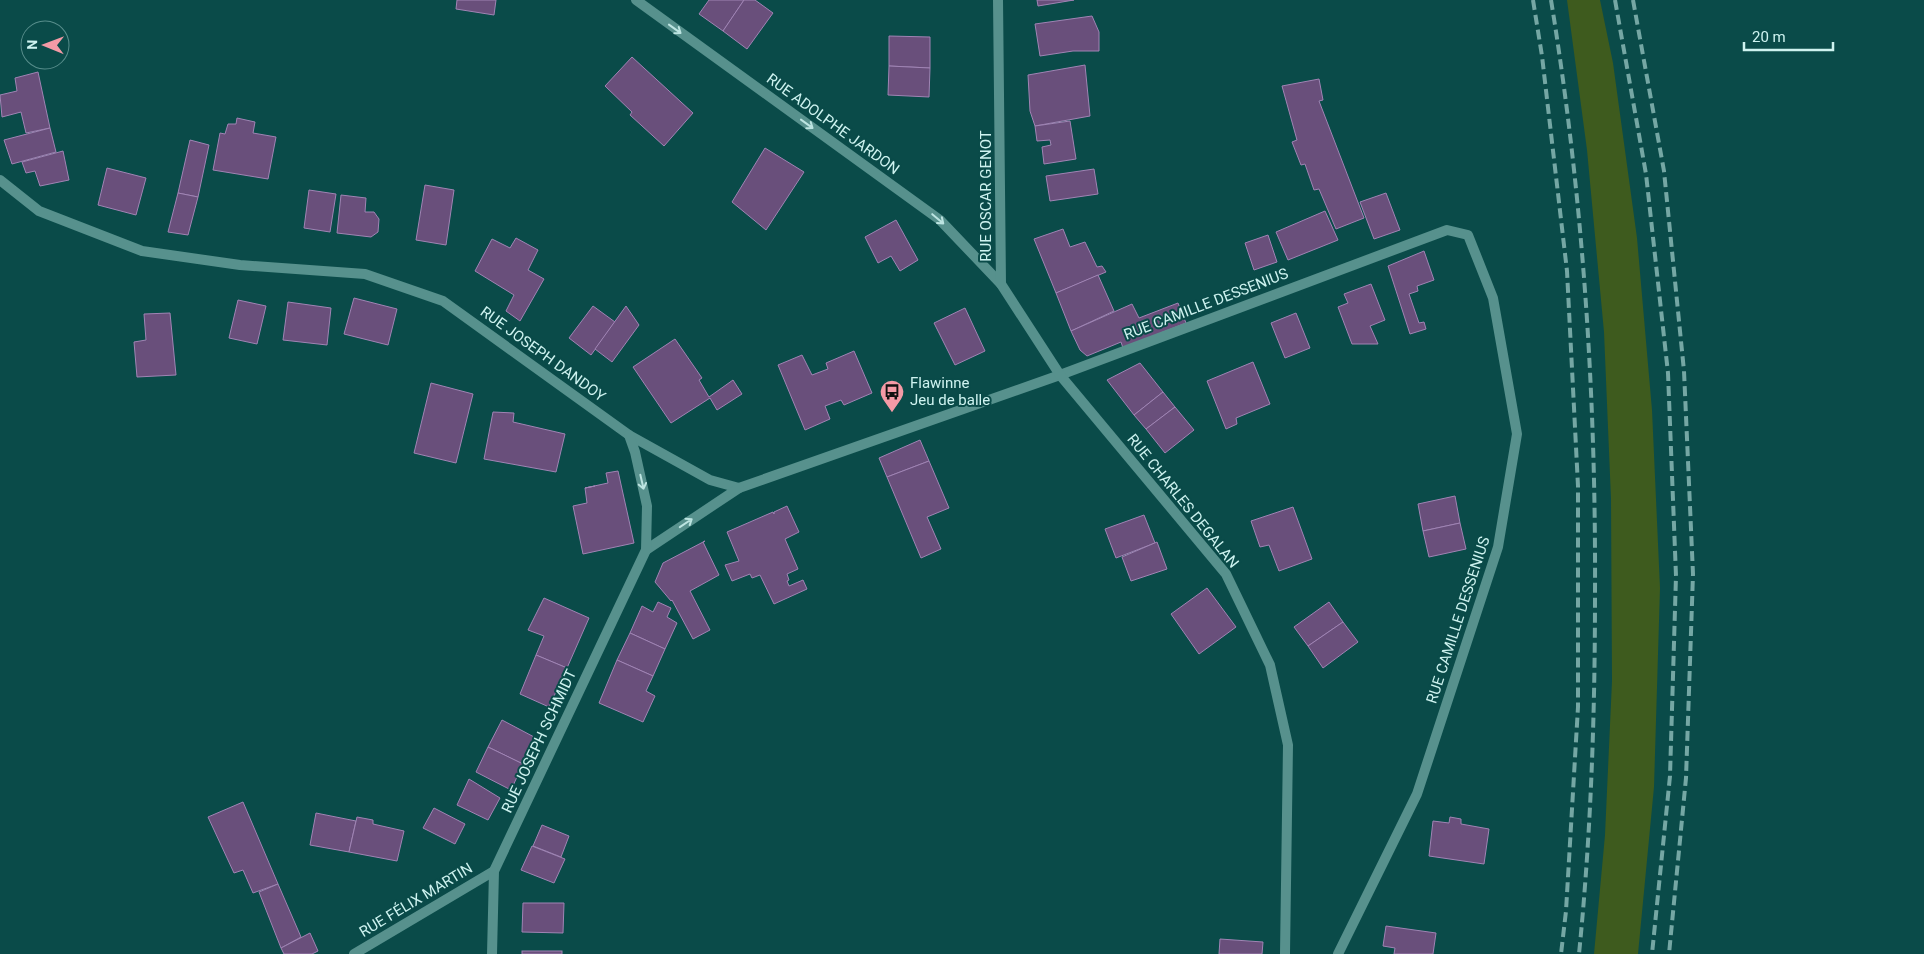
<svg xmlns="http://www.w3.org/2000/svg" width="1924" height="954" font-family="Roboto,sans-serif">
<rect width="100%" height="100%" fill="#0a4b49"/>
<path fill="#3e5b1e" d="M1567,0h33l13,63 24,175 15,172 8,178 -6,199 -16,167h-44l11,-119 7,-154 -1,-182 -7,-167 -17,-182z"/>
<g fill="#694f7b" stroke="#a084b4">
<path d="M457,0h39l-2,15 -38,-6z"/>
<path d="M709,0h35l-21,31 -24,-17z"/>
<path d="M744,0h11l18,13 -26,36 -24,-18z"/>
<path d="M1037,0h37l-36,6z"/>
<path d="M1092,16l7,16v19h-26l-33,5 -5,-32z"/>
<path d="M889,36l41,1v31l-41,-2z"/>
<path d="M632,57l61,56 -29,33 -34,-31 2,-3 -27,-26z"/>
<path d="M1085,65l5,51 -55,10 -5,-15 -2,-36z"/>
<path d="M889,66l41,2 -1,29 -41,-2z"/>
<path d="M38,72l12,56 -24,5 -5,-21 -19,5 -2,-22 17,-4 -2,-13z"/>
<path d="M1319,79l4,21 -4,1 45,117 -28,11 -17,-40 -5,1 -9,-26 -4,1 -9,-23 5,-2 -15,-54z"/>
<path d="M237,118l18,4 -2,11 23,4 -8,42 -55,-9 7,-37 5,1 3,-10h8z"/>
<path d="M1070,121l6,38 -32,5 -2,-17 9,-2 -1,-5 -13,1 -2,-15z"/>
<path d="M50,128l6,24 -44,12 -8,-24z"/>
<path d="M190,140l19,5 -11,52 -20,-4z"/>
<path d="M765,148l39,24 -38,58 -34,-28z"/>
<path d="M63,151l6,29 -29,6 -5,-15 -9,2 -4,-11z"/>
<path d="M107,168l39,10 -10,37 -38,-10z"/>
<path d="M1094,169l4,25 -48,7 -4,-25z"/>
<path d="M425,185l29,5 -8,55 -30,-5z"/>
<path d="M309,190l27,4 -6,38 -26,-4z"/>
<path d="M178,193l20,4 -10,38 -20,-3z"/>
<path d="M1386,193l14,37 -26,9 -14,-37z"/>
<path d="M341,195l25,3 -1,14h9l5,7 -1,13 -7,5 -34,-4z"/>
<path d="M1325,211l13,29 -50,20 -12,-28z"/>
<path d="M896,220l22,40 -18,11 -9,-15 -13,7 -13,-26z"/>
<path d="M1063,229l7,18 15,-5 12,25 5,-1 4,6 -50,21 -22,-54z"/>
<path d="M1268,235l9,27 -23,8 -9,-27z"/>
<path d="M516,238l22,12 -10,20 16,9 -24,42 -14,-10 8,-16 -39,-24 17,-32 18,9z"/>
<path d="M1424,251l10,29 -17,6 1,5 -9,3 10,29 5,-1 2,7 -16,5 -22,-68z"/>
<path d="M1098,275l16,36 -43,20 -15,-38z"/>
<path d="M1371,284l14,36 -15,6 8,18h-26l-14,-37 10,-4 -4,-9z"/>
<path d="M354,298l43,11 -9,36 -44,-11z"/>
<path d="M238,300l28,6 -9,38 -28,-6z"/>
<path d="M288,302l43,6 -4,37 -44,-5z"/>
<path d="M1178,303l8,20 -63,25 -2,-6 -34,14 -7,-6 -9,-19 61,-27 7,14z"/>
<path d="M593,306l22,16 -24,33 -22,-17z"/>
<path d="M626,306l13,19 -27,37 -17,-13z"/>
<path d="M965,308l20,43 -30,14 -21,-42z"/>
<path d="M170,313l6,62 -39,2 -3,-35 12,-2 -2,-26z"/>
<path d="M1296,313l14,35 -25,10 -14,-35z"/>
<path d="M675,339l27,39 -3,2 10,17 24,-17 9,14 -25,16 -7,-12 -39,25 -38,-56z"/>
<path d="M854,351l18,42 -28,12 -3,-5 -16,6 5,13 -25,11 -27,-65 24,-10 10,20 16,-6 -2,-6z"/>
<path d="M1253,362l17,42 -34,14 1,6 -11,5 -19,-48z"/>
<path d="M1140,363l23,29 -29,23 -27,-35z"/>
<path d="M431,383l42,11 -17,69 -42,-10z"/>
<path d="M1163,392l12,15 -29,22 -12,-14z"/>
<path d="M1175,407l19,23 -29,23 -19,-24z"/>
<path d="M493,412l21,1 -1,9 52,12 -9,38 -72,-13z"/>
<path d="M920,440l9,21 -42,16 -8,-19z"/>
<path d="M929,461l20,47 -22,9 14,32 -20,9 -34,-81z"/>
<path d="M618,471l16,72 -51,11 -10,-48 14,-3 -2,-15 10,-2 -10,2 23,-5 -2,-10z"/>
<path d="M1455,496l5,27 -37,8 -5,-27z"/>
<path d="M787,506l12,26 -14,7 13,30 -11,5 2,6 -2,1 2,5 14,-6 4,9 -33,15 -14,-29 -8,3 -2,-4 -18,7 -7,-16 14,-4 -12,-29 46,-20 1,2v-2z"/>
<path d="M1293,507l19,52 -33,12 -10,-26 -9,2 -9,-26z"/>
<path d="M1144,515l11,28 -39,15 -11,-29z"/>
<path d="M1460,523l6,26 -37,8 -6,-26z"/>
<path d="M705,541l-2,1 16,33 -29,16 20,39 -17,9 -21,-39 -1,1 -16,-19 8,-19z"/>
<path d="M1157,542l10,27 -36,12 -9,-24z"/>
<path d="M1207,588l29,39 -37,27 -28,-40z"/>
<path d="M544,598l45,20 -22,50 -31,-13 8,-19 -16,-6z"/>
<path d="M658,602l13,6 -4,9 10,6 -12,26 -35,-16 12,-27 11,6z"/>
<path d="M1329,602l14,20 -35,24 -14,-19z"/>
<path d="M1343,622l15,20 -35,26 -15,-22z"/>
<path d="M630,633l35,16 -12,27 -36,-16z"/>
<path d="M536,655l31,13 -18,39 -29,-13z"/>
<path d="M617,660l36,16 -7,15 9,5 -12,26 -44,-19z"/>
<path d="M502,720l34,18 -13,26 -35,-17z"/>
<path d="M488,747l35,17 -12,26 -35,-18z"/>
<path d="M469,779l31,19 -12,22 -31,-15z"/>
<path d="M243,802l35,82 -25,9 -10,-23 -9,3 -26,-56z"/>
<path d="M434,808l31,16 -10,20 -32,-16z"/>
<path d="M316,813l40,8 -7,31 -39,-7z"/>
<path d="M357,817l16,3v4l31,7 -7,30 -48,-9z"/>
<path d="M1450,817l11,2v5l28,5 -5,35 -55,-8 4,-35 16,2z"/>
<path d="M542,825l27,11 -8,21 -28,-11z"/>
<path d="M532,846l33,13 -11,24 -33,-13z"/>
<path d="M278,884l23,53 -20,11 -22,-56z"/>
<path d="M523,903h41l-1,30 -41,-1z"/>
<path d="M1386,926l50,7 -3,21h-39l1,-6 -12,-2z"/>
<path d="M310,933l8,18 -6,3h-28l-3,-6z"/>
<path d="M1220,939l43,3 -1,12h-43z"/>
<rect x="522" y="951" width="40" height="3"/>
</g>
<g fill="none" stroke-linecap="round" stroke-linejoin="round">
<g stroke="#57918d" stroke-width="10">
<path d="M636,0l304,220 61,64"/>
<path d="M0,180l39,31 103,40 98,14 125,9 78,27 186,134 81,45 29,8 321,-113 387,-145 21,5 25,63 24,136 -19,113 -81,247 -79,160"/>
<path d="M646,550l93,-62"/>
<path d="M354,954l140,-83"/>
<path d="M492,954l2,-83 152,-321 1,-44 -12,-54 -6,-17"/>
</g>
<path stroke="#57918d" stroke-width="10" d="M998,0l3,284 59,91 166,199 44,91 18,80 -3,209"/>
<g stroke="#75a7a4" stroke-width="4" stroke-dasharray="10 5" stroke-linecap="butt">
<path d="M1533,0l9,56 25,215 11,215v221l-12,204 -5,43"/>
<path d="M1551,0c32,196 45,396 44,594 0,120 -4,240 -16,360"/>
<path d="M1615,0l31,174 22,199 8,203 -6,200 -18,178"/>
<path d="M1633,0l31,171 20,200 9,203 -7,204 -17,176"/>
</g>
</g>
<defs><path id="oneway-shaft" d="M-6 0H5M1.5-3L5.5 0L1.5 3" fill="none" stroke-width="1.6" stroke-linecap="round" stroke-linejoin="round" transform="scale(1.25)"/></defs>
<g stroke="#bce4e1">
<use href="#oneway-shaft" transform="translate(675 29) rotate(36)"/>
<use href="#oneway-shaft" transform="translate(807 124) rotate(36)"/>
<use href="#oneway-shaft" transform="translate(938 219) rotate(40)"/>
<use href="#oneway-shaft" transform="translate(642 482) rotate(77)"/>
<use href="#oneway-shaft" transform="translate(686 523) rotate(-34)"/>
</g>
<defs>
<symbol id="bus-pin" viewBox="-11 -11 22 30"><path d="M0 17L-7.5 6A9.5 9.5 0 1 1 7.5 6Z" fill="#f49aa6" stroke="#0a4b49"/><path d="M-5-6H5V4H4V6H2V4H-2V6H-4V4H-5ZM-3.5-4V0h7V-4ZM-3.5 1.2v1.5H-2V1.2ZM2 1.2v1.5H3.5V1.2Z" fill="#111"/></symbol>
</defs>
<g fill-rule="evenodd">
<use href="#bus-pin" x="878" y="378" width="28" height="38"/>
</g>
<g text-anchor="middle" stroke-width="4" stroke-linejoin="round" paint-order="stroke">
<g font-size="15" fill="#cef3f0" stroke="#0a4b49">
<text transform="translate(833 124) rotate(36)" y="5">RUE ADOLPHE JARDON</text>
<text transform="translate(986 196) rotate(-90)" y="5">RUE OSCAR GENOT</text>
<text transform="translate(1206 304) rotate(-21)" y="5">RUE CAMILLE DESSENIUS</text>
<text transform="translate(543 354) rotate(36)" y="5">RUE JOSEPH DANDOY</text>
<text transform="translate(1183 501) rotate(51)" y="5">RUE CHARLES DEGALAN</text>
<text transform="translate(1458 620) rotate(-72)" y="5">RUE CAMILLE DESSENIUS</text>
<text transform="translate(539 741) rotate(-65)" y="5">RUE JOSEPH SCHMIDT</text>
<text transform="translate(416 900) rotate(-31)" y="5">RUE FÉLIX MARTIN</text>
</g>
<g font-size="15" fill="#cef3f0" stroke="#0a4b49" text-anchor="start">
<text x="910" y="388">Flawinne<tspan x="910" dy="17">Jeu de balle</tspan></text>
</g>
</g>
<g transform="translate(45 45) rotate(271)"><circle r="24" fill="#0a4b49" stroke="#588e8c"/>
<path d="M0-4L9 19L0 12L-9 19Z" fill="#f49aa6"/>
<text y="-8" font-size="14" font-weight="bold" text-anchor="middle" fill="#cef3f0">N</text>
</g>
<path d="M1744 42v8h89v-8" fill="none" stroke="#cef3f0" stroke-width="2.5"/>
<text x="1752" y="42" font-size="15" fill="#cef3f0" stroke="#0a4b49" stroke-width="4" paint-order="stroke">20 m</text>
</svg>
